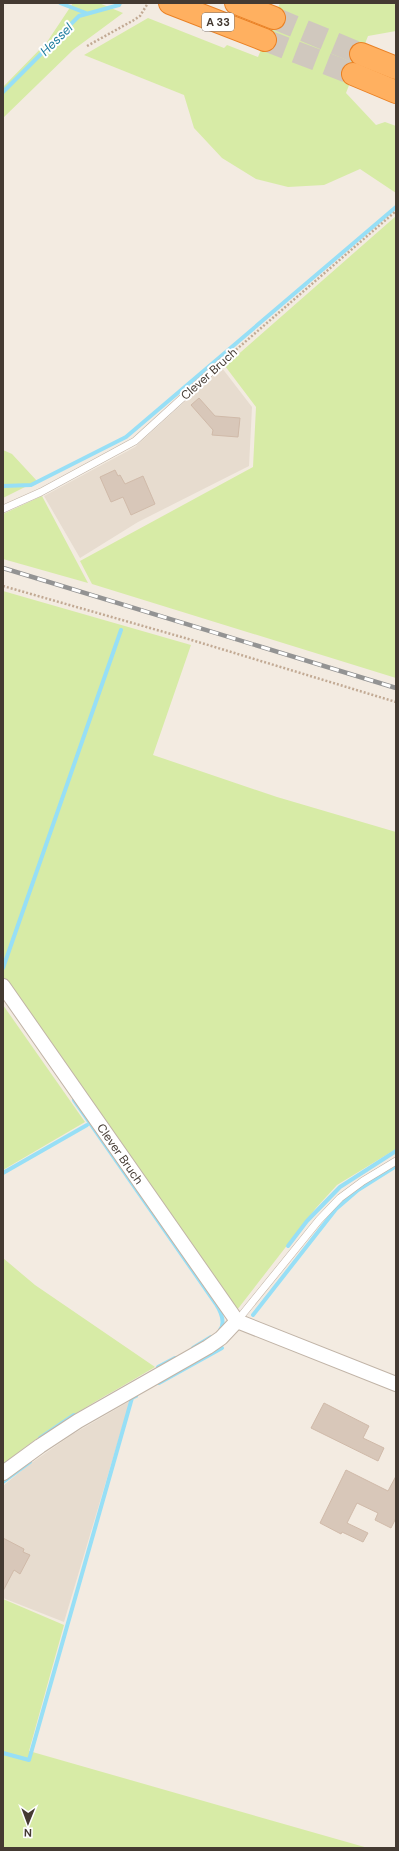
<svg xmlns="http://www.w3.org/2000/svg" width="399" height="1851" font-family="'DM Sans',sans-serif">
<rect width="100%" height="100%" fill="#f3ebe1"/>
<g fill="#e7dccf">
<path d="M222,368l30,39 -3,59 -111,56 -58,36 -36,-62 91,-49z"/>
<path d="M130,1401l-66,221 -61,-24v-112l24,-20 46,-32z"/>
</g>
<g fill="#d7eba6">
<path d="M73,3h26l24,10 -50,37 -70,68v-31l44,-45z"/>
<path d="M280,3h116v28l-28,5 -22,57 30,32 9,-3 11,4v67l-36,-24 -36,16 -36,2 -32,-8 -34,-21 -28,-30 -10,-33 -100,-40 64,-37 76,30 3,-3 31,12z"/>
<path d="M396,216v462l-304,-94 -12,-23 173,-94 3,-60 -31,-41z"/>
<path d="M3,450l9,4 25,27 -34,17z"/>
<path d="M42,496l46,87 -85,-24v-45z"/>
<path d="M3,591l188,54 -38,110 124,42 119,35v317l-59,36 -21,23 -79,102 -234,-333z"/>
<path d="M3,1005l82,117 -82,48z"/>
<path d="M3,1258l32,27 120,82c-52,31 -107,59 -152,98z"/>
<path d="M3,1599l61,26 -35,126 339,97h-365z"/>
</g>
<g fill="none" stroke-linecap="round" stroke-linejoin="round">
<g stroke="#97dff6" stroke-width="4">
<path d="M60,3l26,10"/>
<path d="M3,92l76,-76 40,-11 1,-2"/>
<path d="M3,486l28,-1 95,-48 270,-230"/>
<path d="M3,968l118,-338"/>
<path d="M74,1100l142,204c5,8 10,18 4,26"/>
<path d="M3,1173l84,-48"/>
<path d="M288,1246l19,-25 33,-34 56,-36"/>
<path d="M253,1315l83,-106 22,-19 38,-24"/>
<path d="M193,1348l18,-11"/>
<path d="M158,1367l17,-9"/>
<path d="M159,1383l63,-35"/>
<path d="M40,1438l34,-23"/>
<path d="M3,1482l27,-20"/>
<path d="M3,1753l26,7 103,-362 4,-2"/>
</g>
</g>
<g fill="#d8c7b9" stroke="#d0baa9">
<path d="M199,398l16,18 25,2 -2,19 -26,-2 1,-5 -22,-25z"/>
<path d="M115,470l3,6 2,-1 5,9 18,-8 12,28 -24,11 -8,-18 -12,5 -11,-25z"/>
<path d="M324,1403l45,23 -6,12 21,10 -6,13 -67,-33z"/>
<path d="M346,1470l42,21 8,-15v42l-5,10 -16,-8 3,-7 -21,-10 -10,20 21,10 -5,9 -21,-10 -1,2 -21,-11z"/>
<path d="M3,1538l21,11 -1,3 7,3 -10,19 -6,-4 -11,21z"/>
</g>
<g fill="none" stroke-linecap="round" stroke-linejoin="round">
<g stroke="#d0c8be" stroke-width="22" stroke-dasharray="22 11" stroke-linecap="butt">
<path d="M274,18l87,36"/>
<path d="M265,40l88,34"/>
</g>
<defs>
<g id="lane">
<path d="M3,509l38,-17 94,-51 88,-80"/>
<path d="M237,1321l82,-101 21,-22 23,-17 33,-20"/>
</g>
<g id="street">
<path d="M3,986l234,335 159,63"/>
<path d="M3,1473l37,-27 38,-25 130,-74 13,-9 16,-17"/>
</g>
<g id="highway">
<path d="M170,3l95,37"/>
<path d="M236,3l38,15"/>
<path d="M361,54l35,14"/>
<path d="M353,74l43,18"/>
</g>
</defs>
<use href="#lane" stroke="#c1b4a7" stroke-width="8"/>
<use href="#street" stroke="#c1b4a7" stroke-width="16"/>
<use href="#highway" stroke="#ea8124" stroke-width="24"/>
<g stroke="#c2aa94" stroke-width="2.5" stroke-dasharray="2 2" stroke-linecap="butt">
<path d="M87,46l47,-26 6,-4 8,-13"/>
<path d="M230,355l166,-144"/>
<path d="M3,586l182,52 211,64"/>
</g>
<use href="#lane" stroke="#fff" stroke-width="7"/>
<use href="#street" stroke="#fff" stroke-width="14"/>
<use href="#highway" stroke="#ffb060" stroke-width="22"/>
<defs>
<path id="rail" d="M3,568l393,120"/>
</defs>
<use href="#rail" stroke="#939393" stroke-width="4.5"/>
<use href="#rail" stroke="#fff" stroke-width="3" stroke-dasharray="9" stroke-linecap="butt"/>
</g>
<g text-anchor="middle" stroke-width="4" stroke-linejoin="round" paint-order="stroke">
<rect fill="#fff" stroke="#7c7570" stroke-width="1" x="202" y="13" width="32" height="18" rx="3"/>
<g font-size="11" font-weight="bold" fill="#443a32">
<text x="218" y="26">A 33</text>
</g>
<g font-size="12" fill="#443a32" stroke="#fff">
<text transform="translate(209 374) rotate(-42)" y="4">Clever Bruch</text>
<text transform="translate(120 1154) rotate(55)" y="4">Clever Bruch</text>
</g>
<g font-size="13" font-style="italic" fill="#207e9f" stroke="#fff">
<text transform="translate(56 39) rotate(-45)" y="5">Hessel</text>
</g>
</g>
<rect width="399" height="1851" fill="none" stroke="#443a32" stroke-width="8"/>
<g transform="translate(28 1823) rotate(181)" stroke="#ffffff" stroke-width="3" paint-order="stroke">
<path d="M0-3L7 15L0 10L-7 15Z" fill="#443a32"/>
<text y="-6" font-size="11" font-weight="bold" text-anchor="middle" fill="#443a32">N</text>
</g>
</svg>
